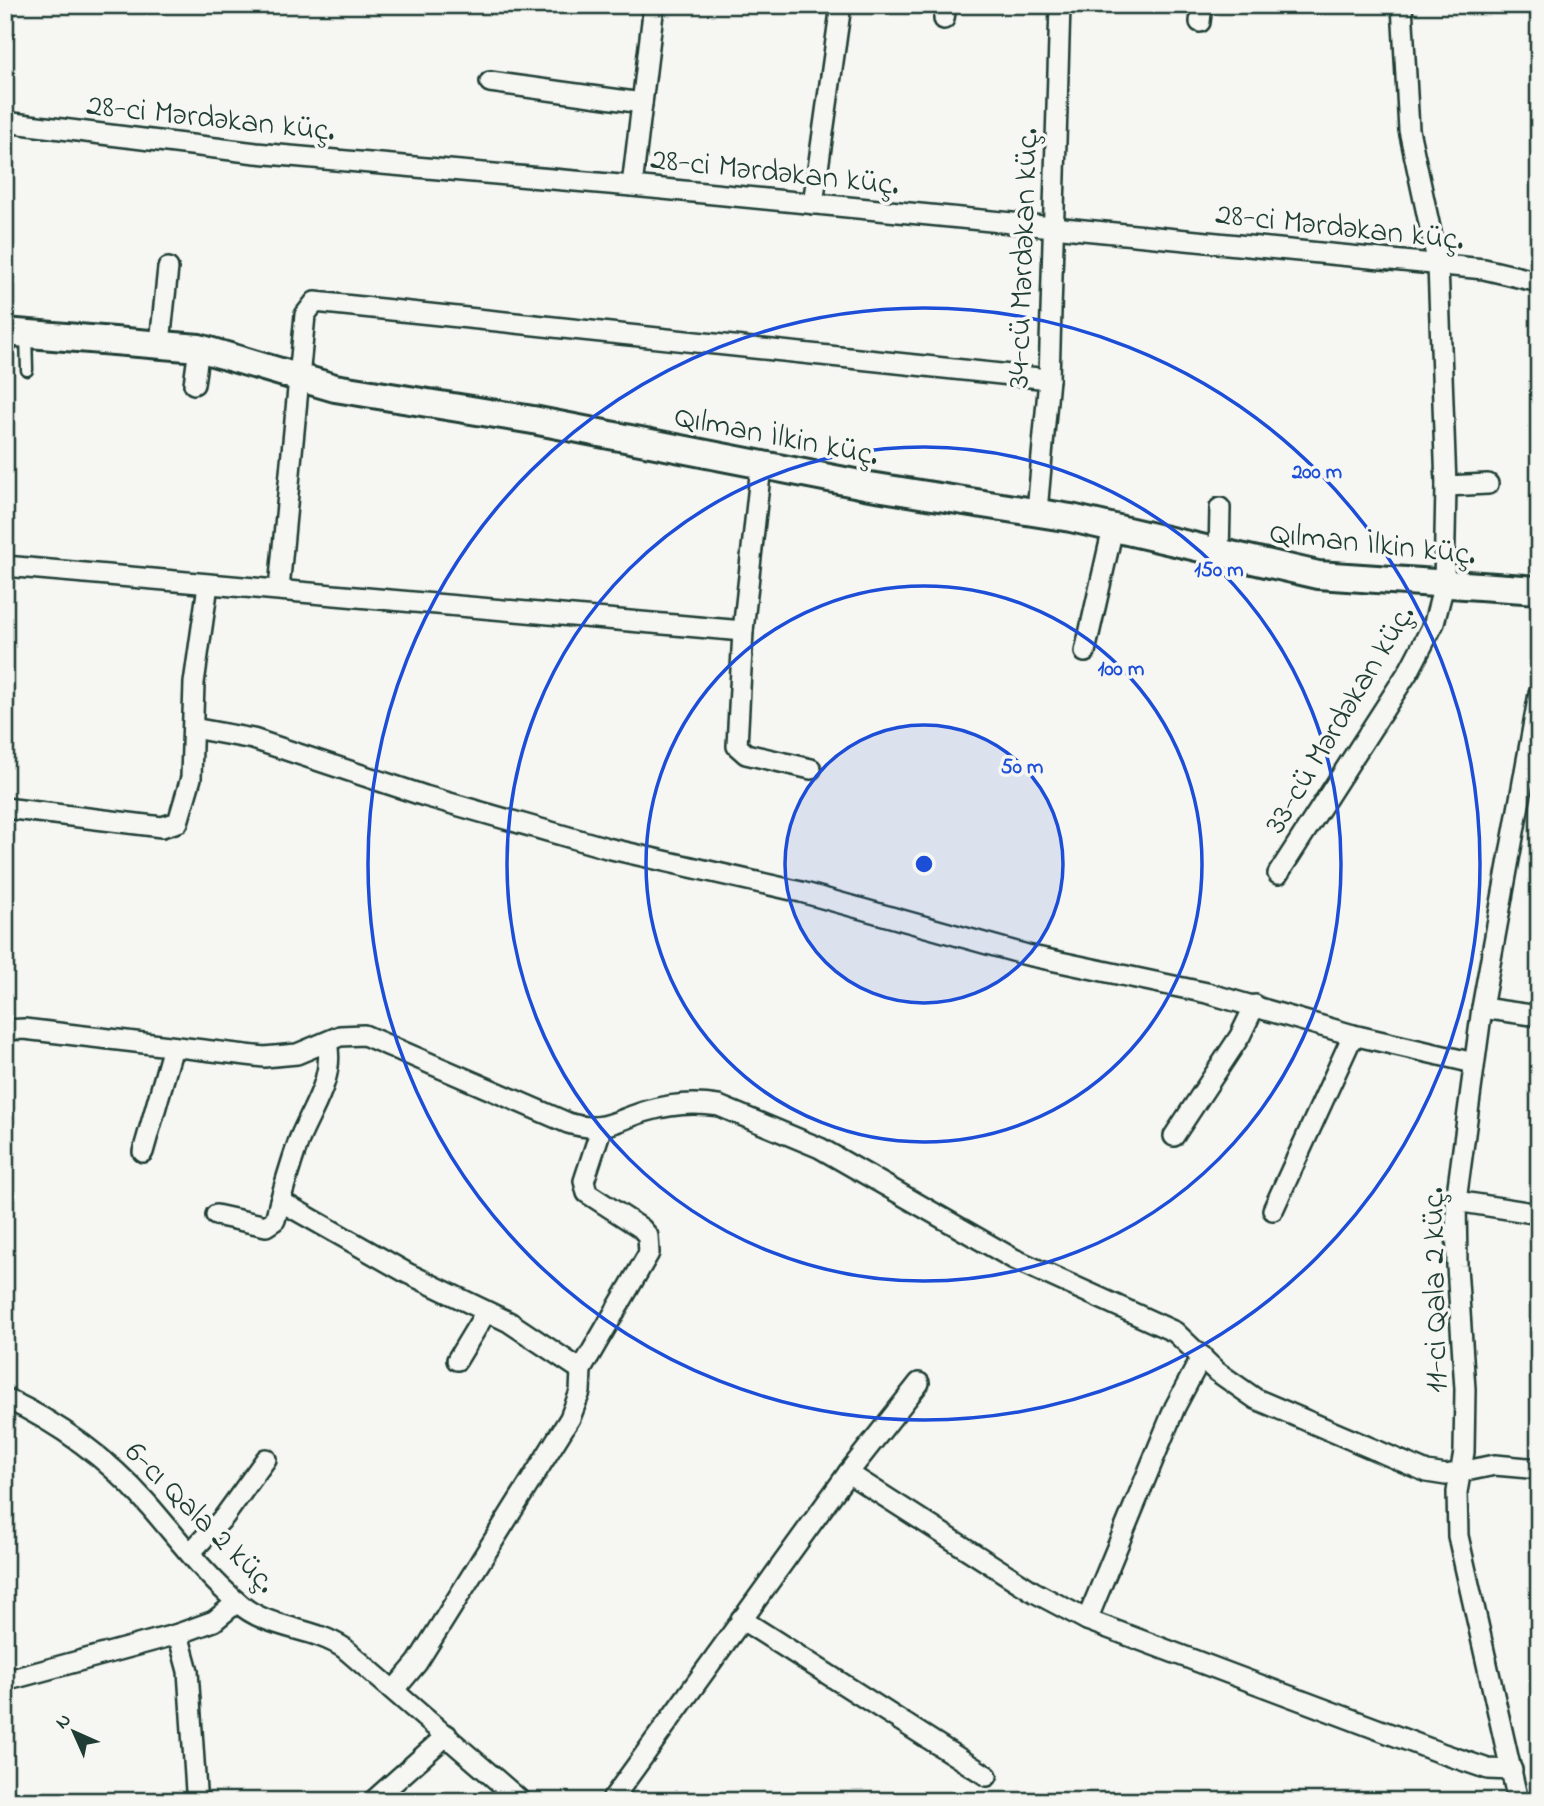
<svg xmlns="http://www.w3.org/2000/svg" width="1544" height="1806" font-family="'Indie Flower',sans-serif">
<rect width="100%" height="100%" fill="#f6f6f2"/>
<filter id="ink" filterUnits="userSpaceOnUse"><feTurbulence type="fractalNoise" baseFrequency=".0143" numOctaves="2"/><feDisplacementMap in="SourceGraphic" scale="14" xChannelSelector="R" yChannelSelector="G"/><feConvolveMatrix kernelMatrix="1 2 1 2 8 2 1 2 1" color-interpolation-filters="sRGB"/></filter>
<g filter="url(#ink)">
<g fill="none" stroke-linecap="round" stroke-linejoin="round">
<defs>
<path id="lane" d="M26,334l1,36"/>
<g id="street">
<path d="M944,19l2,-14"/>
<path d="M1200,22l2,-17"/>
<path d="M490,82l152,21"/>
<path d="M5,122l251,31 376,33 852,83 55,13"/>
<path d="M632,186l22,-181"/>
<path d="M813,204l28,-199"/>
<path d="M160,343l8,-75"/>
<path d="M194,384l5,-36"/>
<path d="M761,466l-18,165 -6,115 9,8 65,15"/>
<path d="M1446,486l42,-2"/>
<path d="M1037,511l12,-132 11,-374"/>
<path d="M1219,555l1,-47"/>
<path d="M5,566l738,65"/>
<path d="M279,589l26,-274 10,-13 734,77"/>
<path d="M1085,652l28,-124"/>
<path d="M193,728l60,11 172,57 182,52 194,44 226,63 180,38 146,42 121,28"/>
<path d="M5,808l157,19 16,-5 13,-44 3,-95 14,-98"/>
<path d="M1278,874l132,-205 24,-46 10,-38 2,-99 -8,-221 -29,-135 -7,-125"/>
<path d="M1482,1008l57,8"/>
<path d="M5,1030l19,-1 240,28 33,-3 43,-18 24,-1 204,88c36,11 47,-3 79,-12 23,-7 48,-9 72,-5l101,42 194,111 161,73 41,39 40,28 171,73 19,3 49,-10 44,4"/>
<path d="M1174,1136l66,-100 15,-31"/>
<path d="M143,1152l30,-105"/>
<path d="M280,1201l127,72 102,49 72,48"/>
<path d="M1456,1201l83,13"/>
<path d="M1273,1210l80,-175"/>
<path d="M216,1215l50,11 9,-6c7,-27 15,-54 24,-80 13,-32 36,-62 28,-98"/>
<path d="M457,1360l29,-48"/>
<path d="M5,1398c55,26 101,59 141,104 30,34 57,71 91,100 31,28 74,24 107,46l177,153"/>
<path d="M848,1473l186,119 53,28 354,133 47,16 24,1"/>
<path d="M190,1553l34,-36 42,-58"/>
<path d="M741,1619l246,157"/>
<path d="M1087,1620l88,-213 27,-51"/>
<path d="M178,1634l10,37 8,120"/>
<path d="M5,1681l173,-47 36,-13 23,-19"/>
<path d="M395,1689l22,-26 153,-245 10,-26 1,-22 68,-117 -1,-17 -7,-8 -54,-35 -3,-12 17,-52"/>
<path d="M373,1801l74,-66"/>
<path d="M611,1801l237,-328 71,-90"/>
<path d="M1518,1801l-60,-265 -1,-44 7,-40 1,-63 -8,-123 -1,-65 26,-193 57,-314"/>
</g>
<path id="secondary" d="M5,332l194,16 136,40 198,32 337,66 201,32 247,57 221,15"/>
</defs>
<use href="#lane" stroke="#1f3d34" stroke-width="15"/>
<use href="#street" stroke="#1f3d34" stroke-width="24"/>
<use href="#secondary" stroke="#1f3d34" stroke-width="32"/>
<use href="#lane" stroke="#f6f6f2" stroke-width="10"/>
<use href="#street" stroke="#f6f6f2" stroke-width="19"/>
<use href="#secondary" stroke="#f6f6f2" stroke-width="26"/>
</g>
</g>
<circle cx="924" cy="864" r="139" fill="#1d4ed8" fill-opacity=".12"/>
<g fill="none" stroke="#1d4ed8" stroke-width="3.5">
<circle cx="924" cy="864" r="139"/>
<circle cx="924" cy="864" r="278"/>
<circle cx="924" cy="864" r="417"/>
<circle cx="924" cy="864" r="556"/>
</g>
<g text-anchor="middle" stroke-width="7" stroke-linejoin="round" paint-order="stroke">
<g font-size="32" fill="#1f3d34" stroke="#f6f6f2">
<text transform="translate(211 116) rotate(6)" y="11">28-ci Mərdəkan küç.</text>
<text transform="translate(775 170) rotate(6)" y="11">28-ci Mərdəkan küç.</text>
<text transform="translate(1340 225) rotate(6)" y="11">28-ci Mərdəkan küç.</text>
<text transform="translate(1021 258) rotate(-88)" y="11">34-cü Mərdəkan küç.</text>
<text transform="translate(777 434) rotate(11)" y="11">Qılman İlkin küç.</text>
<text transform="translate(1373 542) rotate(6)" y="11">Qılman İlkin küç.</text>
<text transform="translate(1338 718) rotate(-59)" y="11">33-cü Mərdəkan küç.</text>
<text transform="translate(1433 1290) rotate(-91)" y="11">11-ci Qala 2 küç.</text>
<text transform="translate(202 1516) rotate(45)" y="11">6-cı Qala 2 küç.</text>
</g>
</g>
<circle cx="924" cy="864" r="10" fill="#1d4ed8" stroke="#f6f6f2" stroke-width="3.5"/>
<g font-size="21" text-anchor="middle" font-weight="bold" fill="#1d4ed8" stroke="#f6f6f2" stroke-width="7" stroke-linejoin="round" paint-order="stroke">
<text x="1317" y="478">200 m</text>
<text x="1219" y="576">150 m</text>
<text x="1121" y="675">100 m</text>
<text x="1022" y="773">50 m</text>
</g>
<rect width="1544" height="1806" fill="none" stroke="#f6f6f2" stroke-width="28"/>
<rect x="14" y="14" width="1516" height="1778" fill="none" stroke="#1f3d34" stroke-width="2.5" filter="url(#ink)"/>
<g transform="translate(74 1732) rotate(315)" stroke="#f6f6f2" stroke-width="5" paint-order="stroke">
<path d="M0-5L12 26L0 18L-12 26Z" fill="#1f3d34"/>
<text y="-10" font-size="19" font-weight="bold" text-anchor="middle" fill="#1f3d34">N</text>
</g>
</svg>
